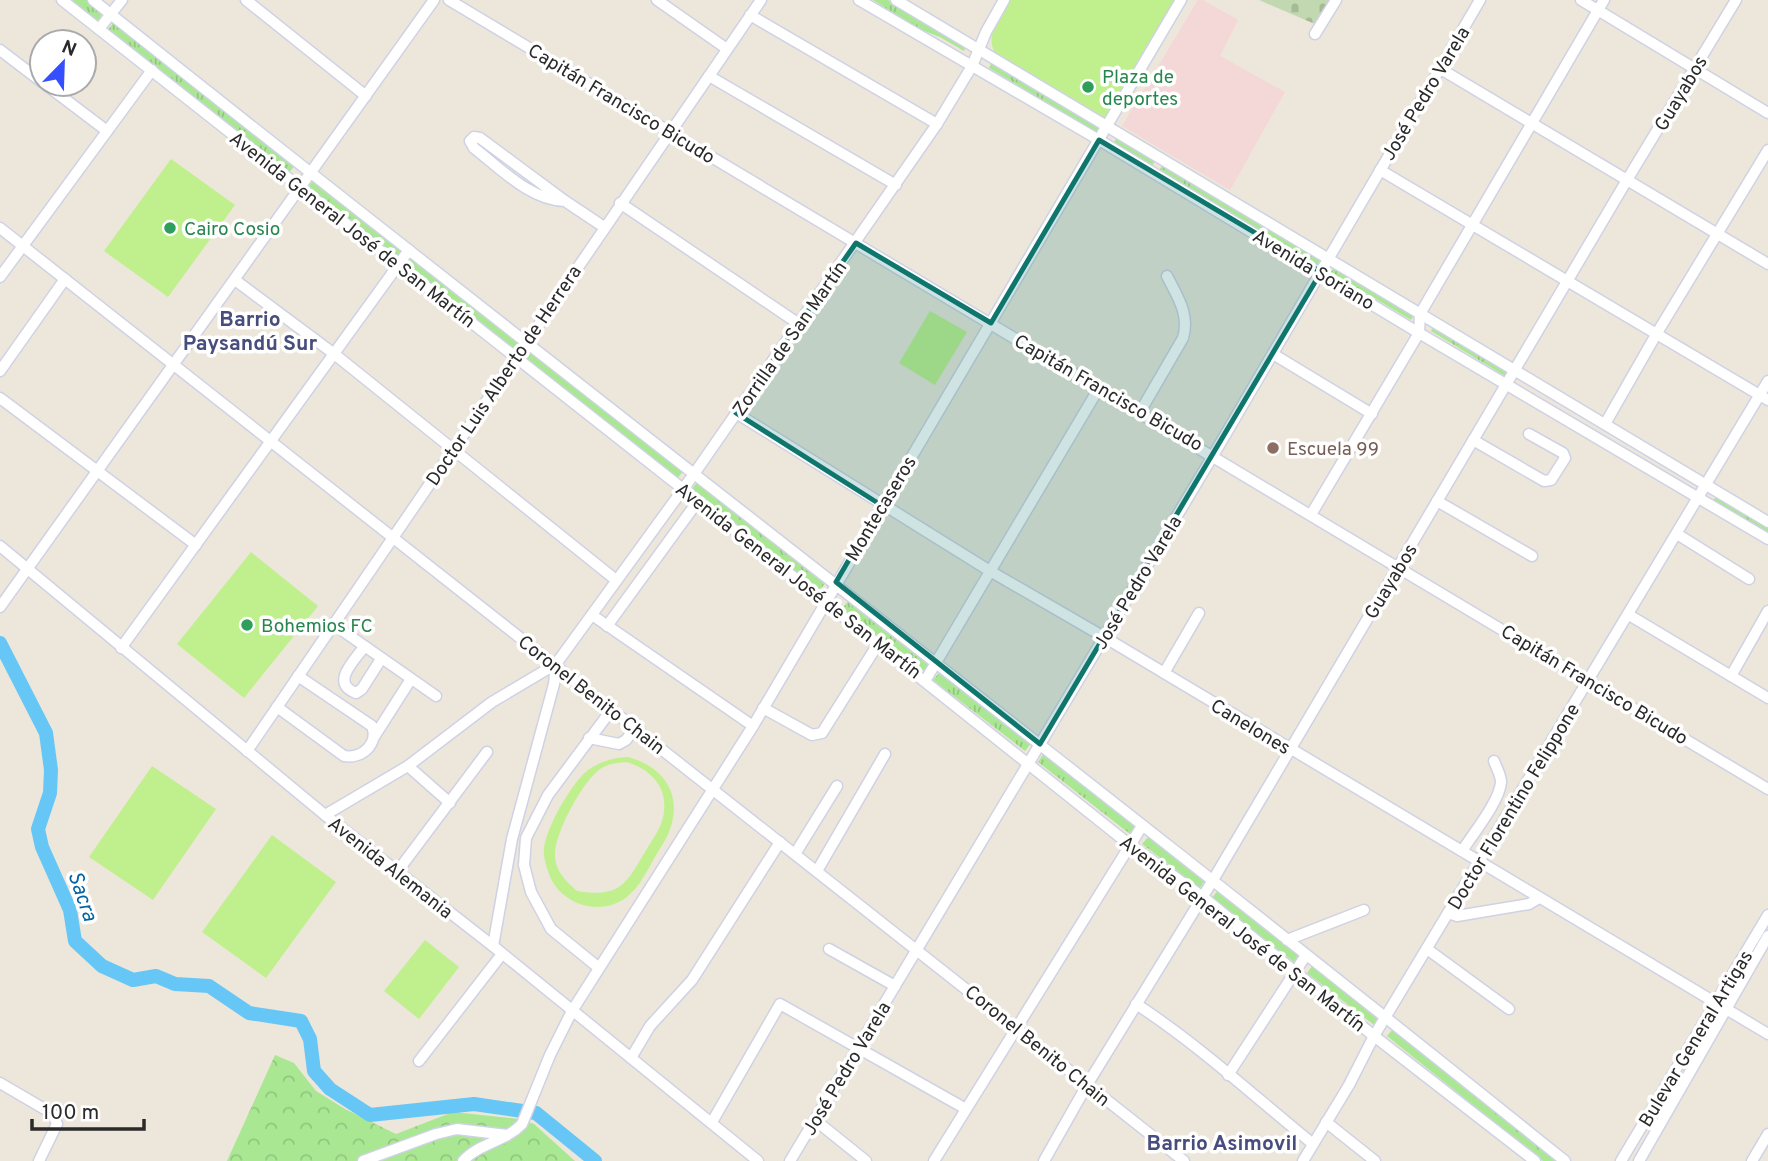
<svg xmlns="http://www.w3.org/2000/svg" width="1768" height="1161" font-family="Overpass,sans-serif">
<defs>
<pattern id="grass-tufts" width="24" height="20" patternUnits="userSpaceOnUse" patternTransform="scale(1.75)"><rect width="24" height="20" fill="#aae793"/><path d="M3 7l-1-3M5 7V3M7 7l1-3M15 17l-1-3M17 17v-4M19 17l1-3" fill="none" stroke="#92c67f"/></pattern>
<pattern id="forest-crowns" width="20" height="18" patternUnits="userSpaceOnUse" patternTransform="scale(1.75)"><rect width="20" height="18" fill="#aae793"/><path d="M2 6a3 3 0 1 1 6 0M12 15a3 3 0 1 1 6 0" fill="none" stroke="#92c67f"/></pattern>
<pattern id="cemetery-stones" width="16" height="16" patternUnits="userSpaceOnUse" patternTransform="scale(1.75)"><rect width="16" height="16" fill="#c1d8b0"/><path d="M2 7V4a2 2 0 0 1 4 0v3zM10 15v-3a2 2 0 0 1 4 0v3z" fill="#a6ba98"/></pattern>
</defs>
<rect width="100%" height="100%" fill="#ede6da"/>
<path fill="#f4d7d7" d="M1198,0h5l35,20 -18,36 65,36 -55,98 -108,-64z"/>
<g fill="url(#grass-tufts)">
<path d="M67,0h20l16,13 -7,10z"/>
<path d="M873,0h15l77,48 -1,3 -24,-14 -21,-8z"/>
<path d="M114,22l182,142 -8,10 -181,-143z"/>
<path d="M992,62l107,65 -3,5 -107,-64z"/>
<path d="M1117,137l38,24 -3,5 -38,-24z"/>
<path d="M1162,166l159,93 -3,6 -159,-94z"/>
<path d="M314,179l89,70 -7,9 -89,-69z"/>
<path d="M413,256l107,85 -6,9 -108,-84z"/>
<path d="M1334,268l80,47 -3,5 -80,-48z"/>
<path d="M1433,326l75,46 -3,4 -74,-45z"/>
<path d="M530,349l154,121 -7,9 -154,-121z"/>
<path d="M698,481l129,100 -7,9 -129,-100z"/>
<path d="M1716,496l52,31v6l-55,-32z"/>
<path d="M849,600l81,63 -6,8 -82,-62z"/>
<path d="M940,672l92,70 -7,9 -92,-71z"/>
<path d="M1044,753l92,72 -6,9 -92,-72z"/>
<path d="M1149,836l57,43 -6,9 -58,-44z"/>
<path d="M1218,890l82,64 -6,8 -82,-64z"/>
<path d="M1313,965l67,52 -6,8 -67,-52z"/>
<path d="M1394,1028l164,133h-15l-156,-125z"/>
</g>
<path fill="url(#forest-crowns)" d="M275,1055l19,8 22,28 29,18 51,25 57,-22 66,7 15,5 41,37h-348z"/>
<path fill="url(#cemetery-stones)" d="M1259,0h73l-15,25z"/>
<g fill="#c0f08e" fill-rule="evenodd">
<path d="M1010,0h167l-68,119 -5,1 -108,-64c-12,-23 2,-37 14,-56z"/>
<path d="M171,159l64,46 -67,92 -64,-46z"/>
<path d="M930,311l37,21 -32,53 -36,-22z"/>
<path d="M251,552l67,54 -74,92 -67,-54z"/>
<path d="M628,757c34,9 55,36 42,72 -3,10 -10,19 -15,28 -8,14 -15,29 -27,39 -26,22 -68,9 -79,-22 -3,-8 -6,-17 -5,-26 2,-20 28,-66 44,-78 13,-9 25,-12 40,-13zM626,762c29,8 46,31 35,62 -4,10 -11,19 -16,28 -8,13 -14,26 -26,35 -13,8 -28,6 -42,4 -11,-10 -22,-20 -22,-36 -1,-21 28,-74 45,-86 8,-5 16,-6 26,-7z"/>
<path d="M152,766l64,43 -63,91 -64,-43z"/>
<path d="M272,835l64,47 -70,96 -64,-46z"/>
<path d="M425,940l34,27 -40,52 -35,-28z"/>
</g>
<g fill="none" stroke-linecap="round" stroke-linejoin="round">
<path stroke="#66c7f6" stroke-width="14" d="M0,643l46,90 5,37 -1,23 -12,36 4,18 28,63 5,31 27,25 31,14 23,-4 19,8 34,2 40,27 52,8 9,18 4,32 16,18 40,26 104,-11 62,9 59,48"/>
<defs>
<g id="minor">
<path d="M62,0l621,489 447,356 73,52 171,139 161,125"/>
<path d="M93,0c488,390 985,769 1472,1161"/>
<path d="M246,0l120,96"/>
<path d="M449,0c440,262 881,523 1319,789"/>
<path d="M657,0l70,49"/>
<path d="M859,0l240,140 320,193 349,206"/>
<path d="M896,0l872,522"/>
<path d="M1581,0l187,113"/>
<path d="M750,15l187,109"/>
<path d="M99,29l23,-29"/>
<path d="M1315,34l21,-34"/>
<path d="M0,50l42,32"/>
<path d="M1439,68l329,196"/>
<path d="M709,76l187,109"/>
<path d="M45,84l62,47"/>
<path d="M1380,170l388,230"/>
<path d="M565,201c-34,0 -65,-33 -91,-53l-4,-7 4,-4 6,1 85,63 39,26"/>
<path d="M620,203l179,121"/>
<path d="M0,228l1184,933"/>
<path d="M0,277l152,-207"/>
<path d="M235,280l98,73 283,227"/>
<path d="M1273,354l99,60"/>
<path d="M0,371l65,-92"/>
<path d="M0,398l196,147"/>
<path d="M1140,412l43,-74c7,-24 -6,-42 -16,-62"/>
<path d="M736,413l254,158 114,66 664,397"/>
<path d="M1605,424l52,-91 111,-183"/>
<path d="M1473,440l71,41 7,-1 14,-22 -2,-5 -34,-19"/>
<path d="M1437,501l95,55"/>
<path d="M1312,513l107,-180 1,-19 184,-314"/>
<path d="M1677,534l72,45"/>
<path d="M0,546l325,269 168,131 265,215"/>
<path d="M0,607l434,-607"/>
<path d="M592,615l161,111"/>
<path d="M1629,615l139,83"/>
<path d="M333,624l103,72"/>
<path d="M607,626l91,-125"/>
<path d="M364,647c-10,14 -34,36 -8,46l6,-4 19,-30"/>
<path d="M121,648l288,-398"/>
<path d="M1164,673l35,-60"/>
<path d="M1731,676l37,-65"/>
<path d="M925,681l174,-293"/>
<path d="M277,707l67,49c18,3 35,-12 28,-30l-74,-50"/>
<path d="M763,708l49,27 10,-2 56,-89"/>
<path d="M374,737l37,-58"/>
<path d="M589,738l30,6 7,-4 9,-12"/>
<path d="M247,751l514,-751"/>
<path d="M408,766l42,37"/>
<path d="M325,815l83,-49 84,-64 64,-38 138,-190 243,-350 35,-58 14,-34 18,-32"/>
<path d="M1462,851c10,-16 38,-50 39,-69 0,-7 -5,-15 -7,-21"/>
<path d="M795,854l42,-68"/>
<path d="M817,871l68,-117"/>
<path d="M397,872l90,-120"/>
<path d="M1448,913l9,3 72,-12 10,-6"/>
<path d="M1287,940l77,-30"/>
<path d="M493,946l19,-107 42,-155 2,-20"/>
<path d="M829,949l66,37"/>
<path d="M1427,949l82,60"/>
<path d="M599,968l-48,-39 -20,-37 -7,-27 2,-27 22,-43 64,-86"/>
<path d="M1136,1004c63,41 119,93 177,140"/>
<path d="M631,1058l19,-32 42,-46 88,-138"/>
<path d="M419,1061l83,-107"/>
<path d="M1228,1075l78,-120"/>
<path d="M0,1083l53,31 4,10 -18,37"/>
<path d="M815,1120l51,41"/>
<path d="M712,1122l68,-118 186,105"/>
<path d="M1326,1122l49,39"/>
<path d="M363,1161l73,-27 21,-5 50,6"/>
<path d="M463,1161c16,-18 42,-19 59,-37l28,-69 22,-44 181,-285 428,-726"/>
<path d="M790,1161l424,-707 266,-454"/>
<path d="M934,1161l208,-335"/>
<path d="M1044,1161l43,-76 126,-205 414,-700 109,-180"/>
<path d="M1303,1161l46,-76 25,-49 394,-655"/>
<path d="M1621,1161l147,-246"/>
<path d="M1639,1161l129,-225"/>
<path d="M1752,1161l16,-27"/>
</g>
</defs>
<use href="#minor" stroke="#cfd2e4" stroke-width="13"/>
<use href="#minor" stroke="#fff" stroke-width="10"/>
</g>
<path fill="#0f766e" fill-opacity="0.2" stroke="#0f766e" stroke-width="5" stroke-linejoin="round" d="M1099,140l222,132 -281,472 -204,-162 45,-77 -145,-92 120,-170 135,80z"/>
<g fill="#2e9e5b" stroke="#fff" stroke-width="2.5">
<circle cx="1088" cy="87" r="7"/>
<circle cx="170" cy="228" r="7"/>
<circle cx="247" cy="625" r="7"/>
</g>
<circle fill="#8d6e63" stroke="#fff" stroke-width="2.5" cx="1273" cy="448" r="7"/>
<g text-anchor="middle" stroke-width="7" stroke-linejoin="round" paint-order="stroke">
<g font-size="19" fill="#27864d" stroke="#fff" text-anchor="start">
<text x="1102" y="83">Plaza de<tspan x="1102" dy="22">deportes</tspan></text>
<text x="184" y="235">Cairo Cosio</text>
<text x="261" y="632">Bohemios FC</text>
</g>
<g font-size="19" fill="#2a2a2a" stroke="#fff">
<text transform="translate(1425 93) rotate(-59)" y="7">José Pedro Varela</text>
<text transform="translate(1680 93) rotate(-59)" y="7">Guayabos</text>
<text transform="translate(622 103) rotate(31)" y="7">Capitán Francisco Bicudo</text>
<text transform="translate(353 229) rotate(38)" y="7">Avenida General José de San Martín</text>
<text transform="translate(1314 269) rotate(31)" y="7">Avenida Soriano</text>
<text transform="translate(789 338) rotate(-55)" y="7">Zorrilla de San Martín</text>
<text transform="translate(503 375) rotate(-56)" y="7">Doctor Luis Alberto de Herrera</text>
<text transform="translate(1109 392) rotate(30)" y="7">Capitán Francisco Bicudo</text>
<text transform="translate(880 508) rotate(-59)" y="7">Montecaseros</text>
<text transform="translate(799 580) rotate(38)" y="7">Avenida General José de San Martín</text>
<text transform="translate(1390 581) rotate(-59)" y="7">Guayabos</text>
<text transform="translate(1137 582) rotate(-59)" y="7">José Pedro Varela</text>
<text transform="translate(1595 684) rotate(31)" y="7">Capitán Francisco Bicudo</text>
<text transform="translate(592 694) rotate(38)" y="7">Coronel Benito Chain</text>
<text transform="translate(1251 726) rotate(31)" y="7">Canelones</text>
<text transform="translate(1513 806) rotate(-59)" y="7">Doctor Florentino Felippone</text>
<text transform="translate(391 867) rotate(38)" y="7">Avenida Alemania</text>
<text transform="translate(1243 933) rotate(38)" y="7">Avenida General José de San Martín</text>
<text transform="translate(1695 1038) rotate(-59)" y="7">Bulevar General Artigas</text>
<text transform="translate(1038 1045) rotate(39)" y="7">Coronel Benito Chain</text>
<text transform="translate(846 1068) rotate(-59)" y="7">José Pedro Varela</text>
</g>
<g font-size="19" fill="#785e54" stroke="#fff" text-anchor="start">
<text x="1287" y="455">Escuela 99</text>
</g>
<g font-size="21" font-weight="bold" fill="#474d7d" stroke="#fff">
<text x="250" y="326">Barrio<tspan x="250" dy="24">Paysandú Sur</tspan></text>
<text x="1222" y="1150">Barrio Asimovil</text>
</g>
<g font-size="21" font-style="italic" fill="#0463a3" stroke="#fff">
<text transform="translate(83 896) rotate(71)" y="7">Sacra</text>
</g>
</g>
<g transform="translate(63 63) rotate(23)"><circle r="33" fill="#ffffff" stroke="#aaaaaa" stroke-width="2"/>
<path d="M0-5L12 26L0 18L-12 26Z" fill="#354eff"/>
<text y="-10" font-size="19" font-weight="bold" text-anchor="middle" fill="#2a2a2a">N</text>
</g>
<path d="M32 1119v10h112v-10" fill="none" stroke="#2a2a2a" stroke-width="3.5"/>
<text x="42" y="1119" font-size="21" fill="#2a2a2a" stroke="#ffffff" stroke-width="5" paint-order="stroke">100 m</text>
</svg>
